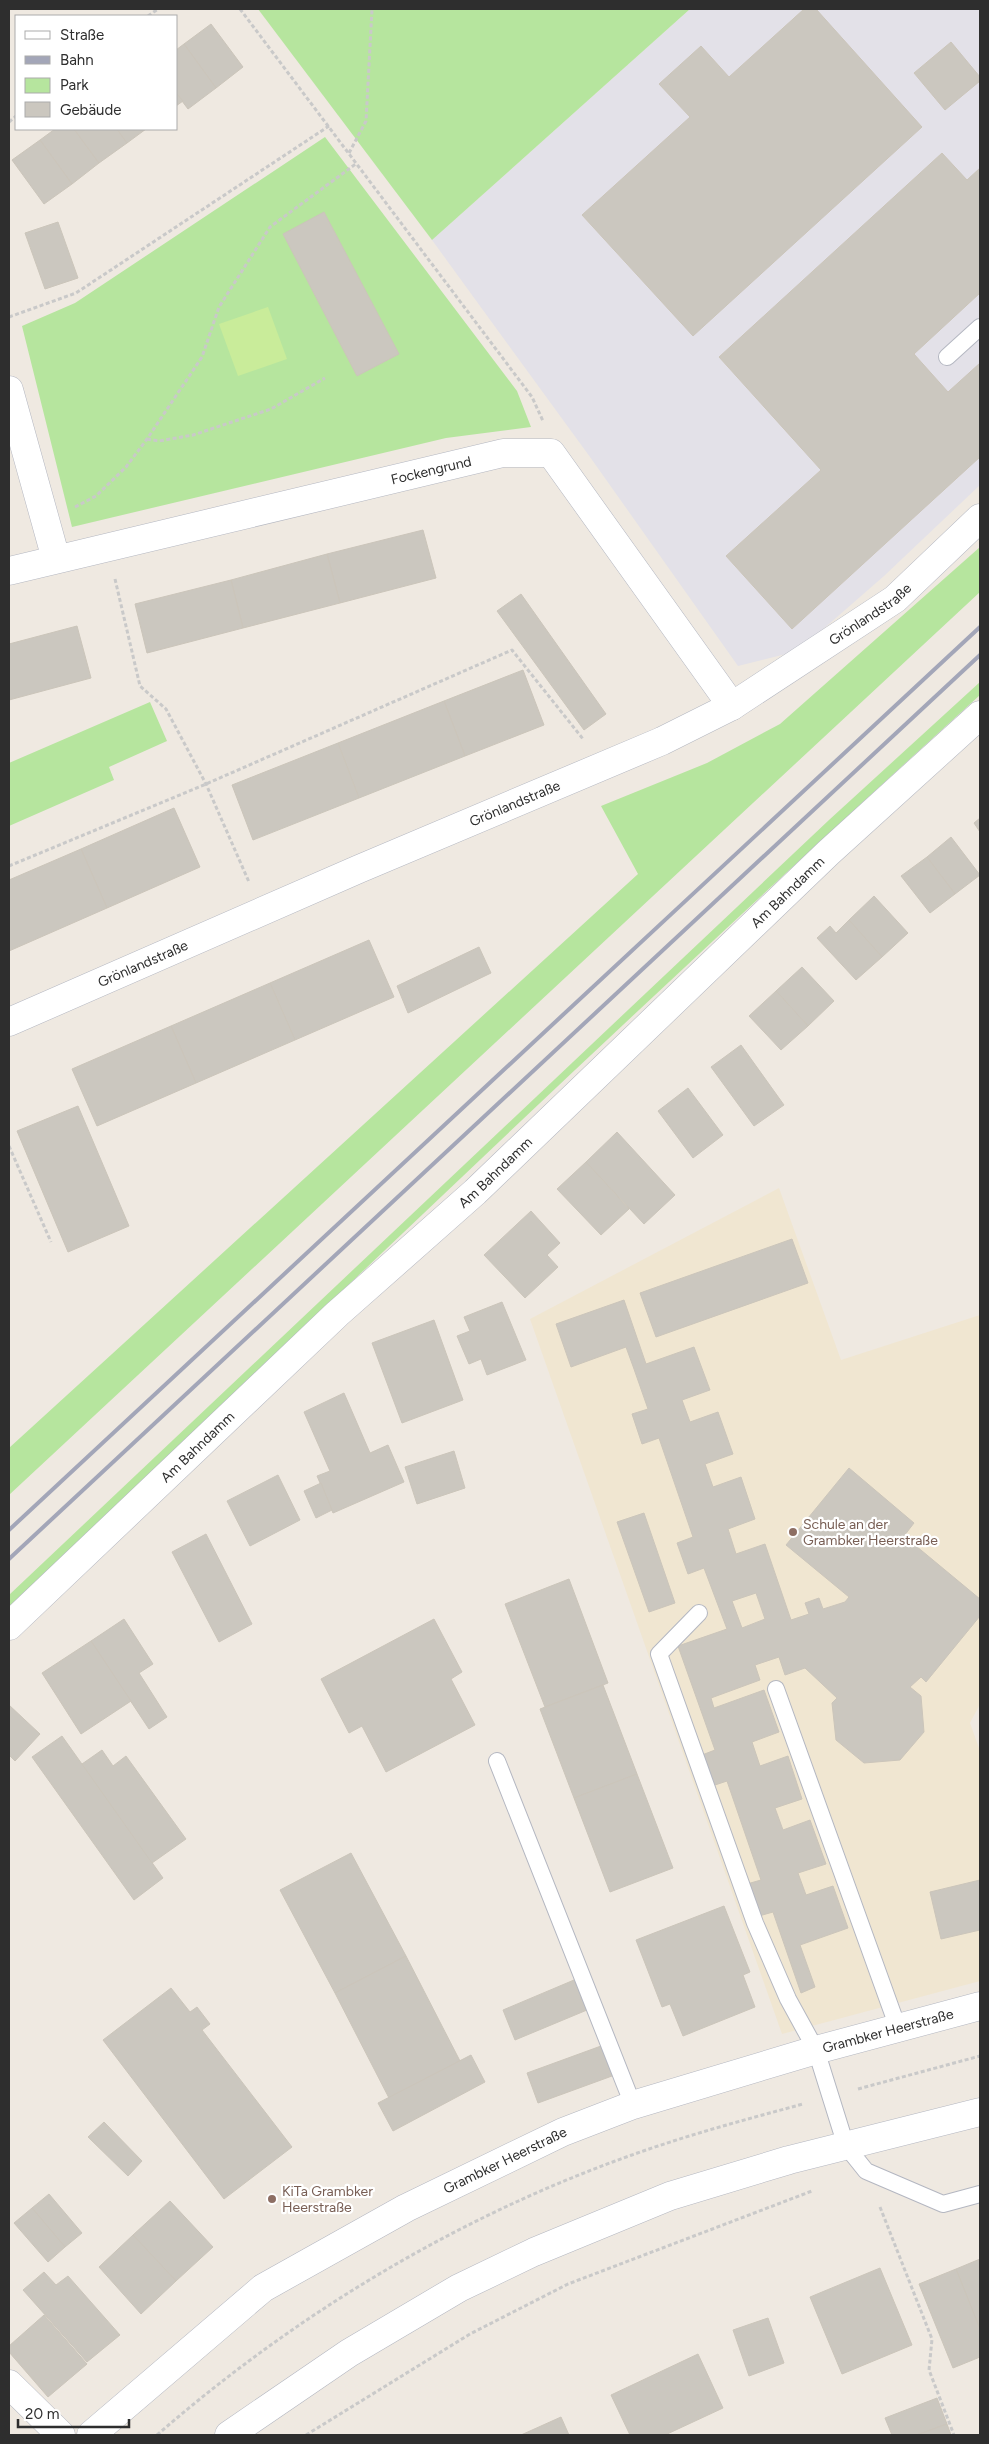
<svg xmlns="http://www.w3.org/2000/svg" width="989" height="2444" font-family="Figtree,sans-serif">
<rect width="100%" height="100%" fill="#efe9e1"/>
<path fill="#e3e1e8" d="M690,9h290v476l-96,91 -86,75 -60,15 -148,-209 -158,-217z"/>
<path fill="#f0e6d1" d="M779,1188l62,172 139,-45v389l-10,19 10,28v230l-198,53 -252,-715z"/>
<g fill="#b6e59e">
<path d="M258,9h432l-258,231z"/>
<path d="M325,137l192,254 14,36 -85,11 -374,89 -50,-201 53,-23z"/>
<path d="M980,547v45l-971,903v-47l629,-574 -37,-68 106,-43 73,-39z"/>
<path d="M980,682v13c-329,299 -651,607 -971,916v-16l820,-775z"/>
<path d="M150,702l17,39 -58,26 5,13 -105,46v-63z"/>
</g>
<path fill="#c9ec9a" d="M268,307l19,52 -49,17 -19,-52z"/>
<g fill="#cbc7bf" stroke="#cbc5ba" fill-rule="evenodd">
<path d="M804,9h12l106,118 -229,209 -111,-121 108,-98 -31,-33 42,-38 28,31z"/>
<path d="M211,24l32,43 -27,21 -32,-44z"/>
<path d="M951,42l29,35v4l-35,29 -31,-37z"/>
<path d="M184,44l32,44 -28,21 -12,-16v-43z"/>
<path d="M176,93l7,8 -7,5z"/>
<path d="M55,129h19l25,34 -27,21 -32,-44z"/>
<path d="M74,129h43l10,14 -28,20z"/>
<path d="M117,129h29l-19,14z"/>
<path d="M40,140l32,44 -28,20 -32,-44z"/>
<path d="M942,153l25,27 13,-12v125l-66,61 34,38 32,-29v94l-188,172 -66,-73 95,-86 -102,-113z"/>
<path d="M324,212l75,142 -42,22 -74,-142z"/>
<path d="M58,222l20,56 -33,11 -20,-56z"/>
<path d="M423,530l13,48 -96,25 -13,-49z"/>
<path d="M327,554l13,49 -97,25 -12,-48z"/>
<path d="M231,580l12,48 -96,25 -12,-49z"/>
<path d="M521,594l85,120 -22,16 -87,-119z"/>
<path d="M77,626l14,52 -82,22v-56z"/>
<path d="M523,670l21,55 -79,31 -21,-55z"/>
<path d="M444,701l21,55 -106,42 -21,-55z"/>
<path d="M338,743l21,55 -106,42 -21,-55z"/>
<path d="M174,808l26,59 -93,41 -26,-59z"/>
<path d="M980,818v14l-6,-9z"/>
<path d="M951,837l29,38 -25,19 -28,-37z"/>
<path d="M81,849l26,59 -98,43v-71z"/>
<path d="M927,857l28,37 -25,19 -29,-37z"/>
<path d="M874,896l34,37 -26,24 -33,-37z"/>
<path d="M849,920l33,37 -26,23 -39,-42 13,-12 6,7z"/>
<path d="M369,940l25,57 -99,43 -25,-57z"/>
<path d="M479,947l12,26 -83,40 -11,-27z"/>
<path d="M802,967l32,34 -26,25 -32,-35z"/>
<path d="M270,983l25,57 -99,43 -25,-57z"/>
<path d="M776,991l32,35 -27,24 -32,-34z"/>
<path d="M171,1026l25,57 -99,43 -25,-57z"/>
<path d="M741,1045l43,60 -30,21 -43,-59z"/>
<path d="M688,1088l35,47 -30,23 -35,-47z"/>
<path d="M78,1106l51,120 -61,26 -51,-121z"/>
<path d="M617,1132l58,63 -31,29 -58,-62z"/>
<path d="M586,1162l43,47 -28,26 -44,-46z"/>
<path d="M531,1211l29,32 -13,12 11,12 -33,31 -41,-43z"/>
<path d="M792,1239l16,44 -152,54 -16,-44z"/>
<path d="M624,1300l22,64 48,-17 16,43 -28,10 8,22 28,-10 15,42 -28,10 8,23 28,-10 14,42 -27,10 8,25 29,-10 26,76 18,-6 -4,-11 14,-5 4,11 22,-7 4,-5 -63,-52 63,-77 65,55 -10,13 76,63v17l-54,66 -5,-5 -11,10 11,9 3,36 -24,28 -36,3 -28,-23 -4,-37 5,-5 -32,-30 -20,7 -6,-18 -24,8 5,15 -49,18 3,10 50,-18 15,42 -27,10 8,24 28,-10 14,43 -27,9 8,22 27,-10 16,44 -28,9 8,22 27,-9 15,42 -48,17 15,42 -14,6 -28,-81 -14,4 -12,-32 14,-4 -34,-99 -15,5 -10,-31 13,-5 -37,-104 49,-17 -23,-61 -16,6 -11,-31 16,-6 -34,-99 -17,6 -10,-30 16,-5 -14,-40 -8,-22 -55,20 -15,-43zM756,1593l9,26 -23,9 -10,-27z"/>
<path d="M502,1302l24,58 -39,15 -6,-16 -12,5 -12,-28 13,-5 -6,-14z"/>
<path d="M434,1320l29,80 -61,23 -30,-80z"/>
<path d="M344,1393l26,60 18,-8 16,37 -71,31 -16,-37 13,-5 -26,-59z"/>
<path d="M454,1451l11,37 -48,16 -12,-37z"/>
<path d="M278,1475l22,45 -50,26 -23,-45z"/>
<path d="M321,1483l11,27 -16,8 -12,-27z"/>
<path d="M644,1513l31,90 -26,9 -32,-90z"/>
<path d="M206,1534l46,90 -33,18 -47,-90z"/>
<path d="M569,1579l39,104 -63,24 -40,-103z"/>
<path d="M124,1619l29,45 -14,9 28,44 -18,12 -58,-88z"/>
<path d="M434,1619l28,53 -11,7 24,46 -89,47 -24,-46 -13,7 -28,-54z"/>
<path d="M91,1641l40,60 -50,33 -39,-61z"/>
<path d="M603,1685l34,89 -63,24 -34,-89z"/>
<path d="M9,1705l31,29 -25,27 -6,-6z"/>
<path d="M62,1736l101,142 -29,22 -102,-143z"/>
<path d="M102,1750l11,16 13,-10 60,83 -34,24 -70,-99z"/>
<path d="M637,1774l36,94 -63,24 -36,-94z"/>
<path d="M351,1853l55,103 -71,37 -55,-103z"/>
<path d="M980,1880v50l-39,9 -11,-47z"/>
<path d="M724,1906l26,66 -7,3 12,32 -72,29 -13,-32 -8,3 -26,-67z"/>
<path d="M406,1956l54,105 -71,37 -54,-105z"/>
<path d="M574,1980l13,30 -72,30 -12,-30z"/>
<path d="M171,1988l19,24 7,-5 13,17 -8,6 90,117 -68,52 -121,-159z"/>
<path d="M601,2046l11,30 -74,27 -11,-30z"/>
<path d="M471,2055l14,27 -92,49 -15,-28z"/>
<path d="M104,2122l38,39 -14,15 -40,-39z"/>
<path d="M49,2194l33,39 -17,14 -33,-39z"/>
<path d="M170,2201l43,46 -37,34 -43,-46z"/>
<path d="M32,2208l33,39 -17,15 -34,-39z"/>
<path d="M133,2235l43,46 -35,33 -42,-47z"/>
<path d="M980,2259v70l-24,-60z"/>
<path d="M880,2268l32,77 -70,29 -32,-77z"/>
<path d="M956,2269l24,60v28l-27,11 -34,-84z"/>
<path d="M44,2272l12,13 12,-9 52,59 -33,27 -64,-72z"/>
<path d="M44,2315l43,49 -39,33 -39,-45v-6z"/>
<path d="M768,2318l16,45 -35,13 -16,-46z"/>
<path d="M698,2354l25,54 -58,27h-35l-19,-40z"/>
<path d="M937,2398l10,26 -30,11h-25l-7,-17z"/>
<path d="M561,2417l8,18h-48z"/>
<path d="M947,2424l4,11h-34z"/>
</g>
<g fill="none" stroke-linecap="round" stroke-linejoin="round">
<defs>
<g id="service">
<path d="M947,357l33,-30"/>
<path d="M699,1613l-40,41 96,269 33,76 28,51 30,96 20,25 77,33 37,-10"/>
<path d="M776,1689l122,339"/>
<path d="M497,1761l136,344"/>
</g>
<g id="minor">
<path d="M9,390l47,169"/>
<path id="s1" d="M9,571l494,-118h48l181,253"/>
<path id="s2" d="M9,1022l350,-153 303,-128 70,-35 163,-107 85,-81"/>
<path id="s3" d="M9,1626l328,-312 138,-122 353,-339 152,-138"/>
<path d="M9,2384l52,51"/>
<path id="s4" d="M91,2435l172,-147 143,-80 157,-76 70,-27 183,-55 164,-44"/>
</g>
<path id="secondary" d="M229,2435l120,-82 110,-65 75,-36 136,-56 119,-36 191,-48"/>
</defs>
<use href="#service" stroke="#b4b7c1" stroke-width="18"/>
<use href="#minor" stroke="#b4b7c1" stroke-width="29"/>
<use href="#secondary" stroke="#b4b7c1" stroke-width="29"/>
<g stroke="#c9c9c9" stroke-width="3" stroke-dasharray="4 2.5" stroke-linecap="butt">
<path d="M240,9l292,388 11,24"/>
<path d="M148,16l10,-7"/>
<path d="M9,122l7,-6"/>
<path d="M349,153l17,-32 6,-112"/>
<path d="M9,317l67,-24 253,-167"/>
<path d="M147,439l12,2 34,-6 78,-26 54,-31"/>
<path d="M75,507l21,-11 30,-29 21,-28 55,-82 17,-50 51,-80 87,-64"/>
<path d="M115,579l25,107 26,23 40,75 43,98"/>
<path d="M9,866l197,-82 306,-134 71,89"/>
<path d="M9,1146l42,96"/>
<path d="M858,2089l122,-33"/>
<path d="M880,2207l52,132 -3,31 25,65"/>
<path d="M157,2435c146,-127 317,-228 501,-289 48,-16 97,-29 145,-42"/>
<path d="M306,2435l164,-101 98,-50 244,-93"/>
</g>
<use href="#service" stroke="#fff" stroke-width="16"/>
<use href="#minor" stroke="#fff" stroke-width="28"/>
<use href="#secondary" stroke="#fff" stroke-width="28"/>
<g stroke="#a3a6b8" stroke-width="4">
<path d="M9,1530l971,-903"/>
<path d="M9,1559l971,-904"/>
</g>
</g>
<g fill="#8d6e63" stroke="#fff" stroke-width="2">
<circle cx="793" cy="1532" r="5"/>
<circle cx="272" cy="2199" r="5"/>
</g>
<g text-anchor="middle" stroke-width="4.5" stroke-linejoin="round" paint-order="stroke">
<g font-size="14" fill="#2e2e2e" stroke="#fff">
<text dy="5" stroke="none"><textPath href="#s1" startOffset="434">Fockengrund</textPath></text>
<text dy="5" stroke="none"><textPath href="#s2" startOffset="955">Grönlandstraße</textPath></text>
<text dy="5" stroke="none"><textPath href="#s2" startOffset="551">Grönlandstraße</textPath></text>
<text dy="5" stroke="none"><textPath href="#s3" startOffset="1070">Am Bahndamm</textPath></text>
<text dy="5" stroke="none"><textPath href="#s2" startOffset="146">Grönlandstraße</textPath></text>
<text dy="5" stroke="none"><textPath href="#s3" startOffset="665">Am Bahndamm</textPath></text>
<text dy="5" stroke="none"><textPath href="#s3" startOffset="260">Am Bahndamm</textPath></text>
<text dy="5" stroke="none"><textPath href="#s4" startOffset="905">Grambker Heerstraße</textPath></text>
<text dy="5" stroke="none"><textPath href="#s4" startOffset="500">Grambker Heerstraße</textPath></text>
</g>
<g font-size="14" fill="#785e54" stroke="#fff" text-anchor="start">
<text x="803" y="1529">Schule an der<tspan x="803" dy="16">Grambker Heerstraße</tspan></text>
<text x="282" y="2196">KiTa Grambker<tspan x="282" dy="16">Heerstraße</tspan></text>
</g>
</g>
<rect width="989" height="2444" fill="none" stroke="#2e2e2e" stroke-width="20"/>
<rect x="15" y="15" width="162" height="115" fill="#ffffff" stroke="#ababab"/>
<rect x="25" y="31" width="25" height="8" fill="#ffffff" stroke="#ababab"/>
<text x="60" y="40" font-size="15" fill="#2e2e2e">Straße</text>
<rect x="25" y="56" width="25" height="8" fill="#a3a6b8" stroke="#ababab"/>
<text x="60" y="65" font-size="15" fill="#2e2e2e">Bahn</text>
<rect x="25" y="78" width="25" height="15" fill="#b6e59e" stroke="#ababab"/>
<text x="60" y="90" font-size="15" fill="#2e2e2e">Park</text>
<rect x="25" y="102" width="25" height="15" fill="#cbc7bf" stroke="#ababab"/>
<text x="60" y="115" font-size="15" fill="#2e2e2e">Gebäude</text>
<path d="M18 2419v8h111v-8" fill="none" stroke="#2e2e2e" stroke-width="2.5"/>
<text x="25" y="2419" font-size="15" fill="#2e2e2e" stroke="#ffffff" stroke-width="4" paint-order="stroke">20 m</text>
</svg>
